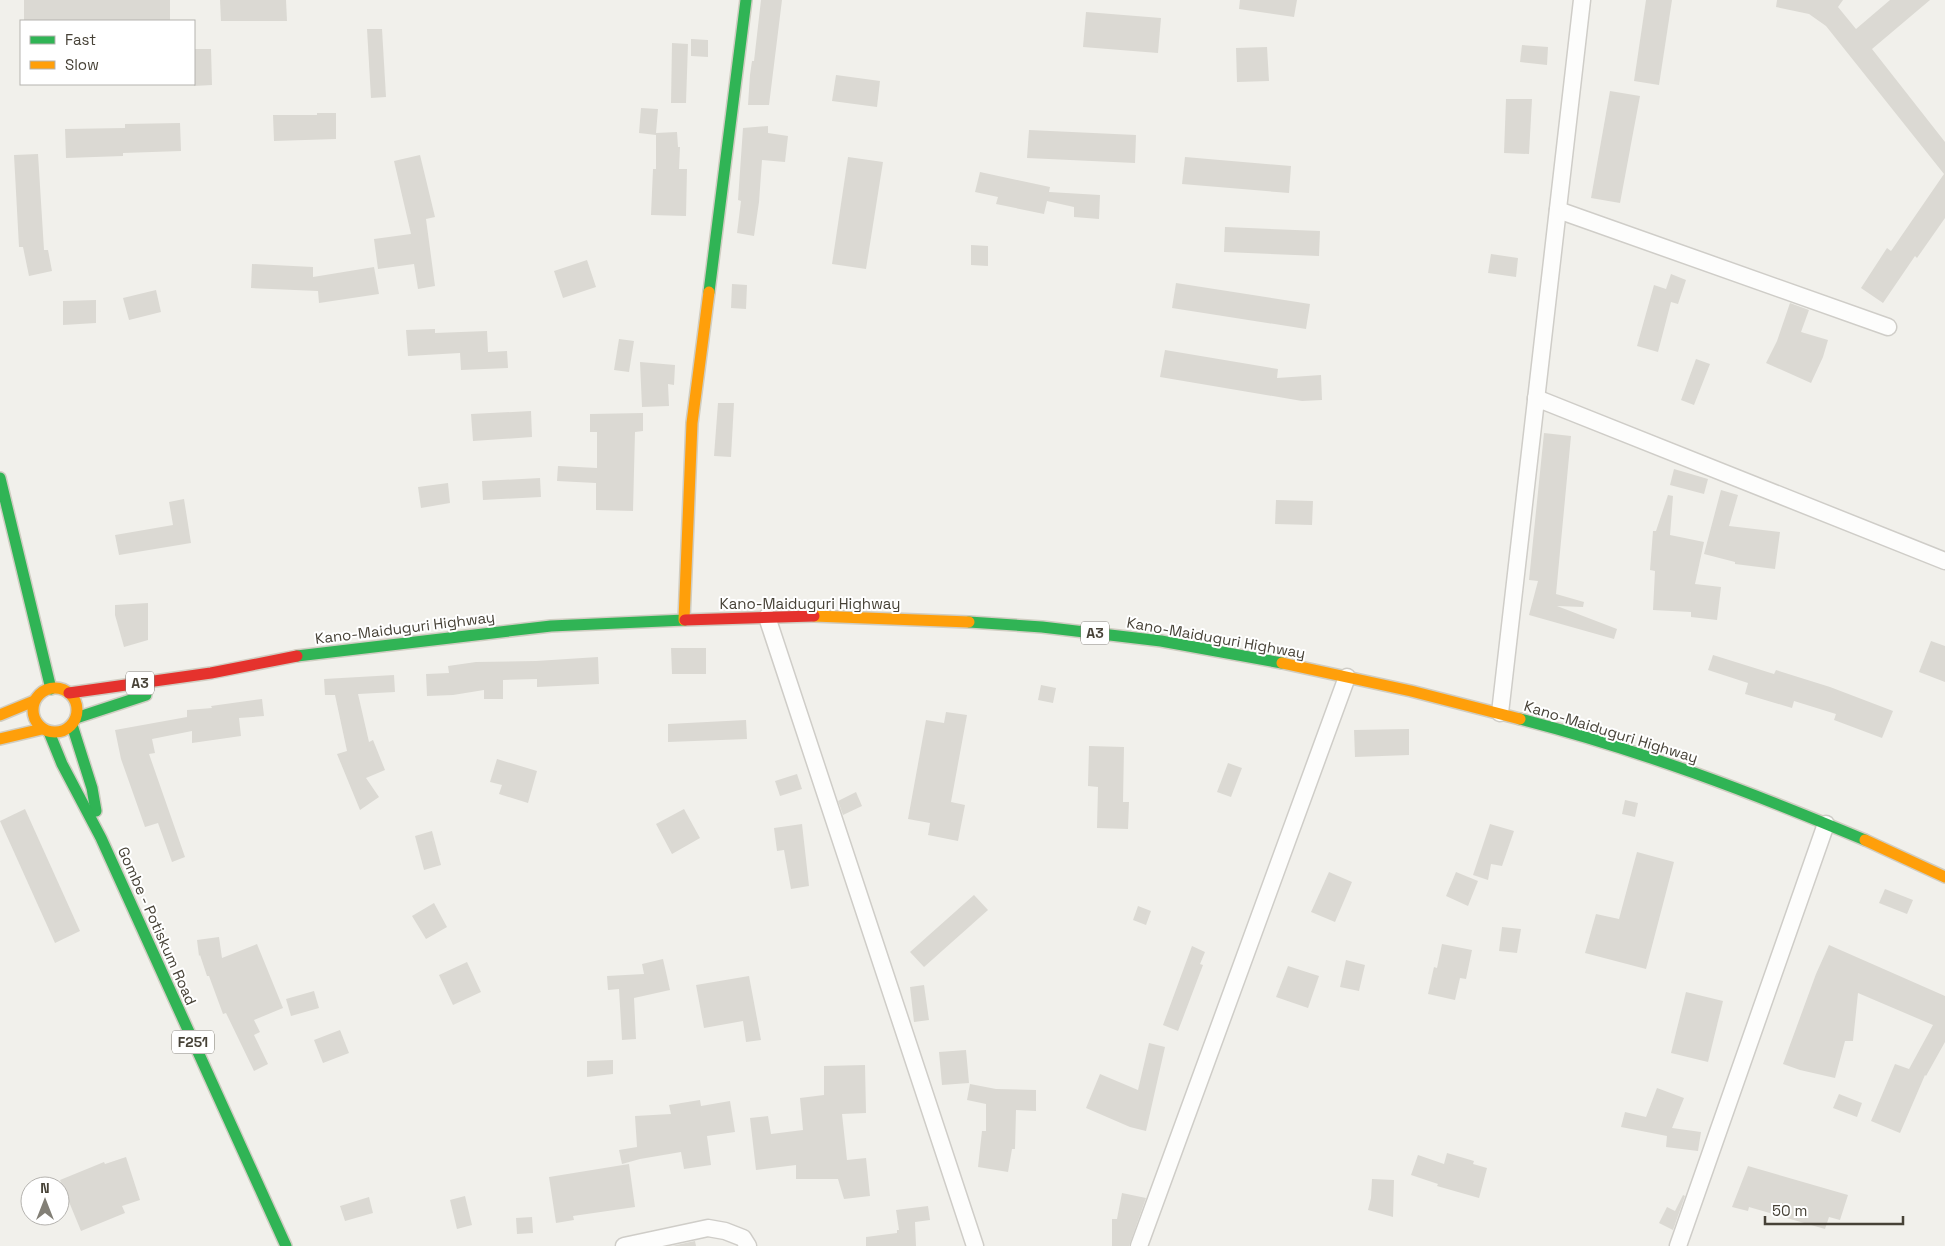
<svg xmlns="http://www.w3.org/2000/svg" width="1945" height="1246" font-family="'Space Grotesk',sans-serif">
<rect width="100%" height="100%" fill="#f1f0eb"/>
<g fill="#dbd9d3">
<rect x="24" y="0" width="146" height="21"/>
<path d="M220,0h66l1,21h-66z"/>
<path d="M761,0h21l-13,105h-21l2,-30 2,-14h2z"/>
<path d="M1240,0h57l-3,17 -55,-8z"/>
<path d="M1646,0h26l-13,85 -25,-4z"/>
<path d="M1777,0h66l-5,7 18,22 34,-29h40l-58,49 73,93v76l-28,40 -2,-2 -32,47 -22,-15 26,-40 4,3 53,-77 -118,-148 -17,-12 -33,-7z"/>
<path d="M1086,12l75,6 -3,35 -75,-6z"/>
<path d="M367,29h15l4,68 -15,1z"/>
<path d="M691,39l17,1v17l-17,-1z"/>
<path d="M672,43l16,1 -2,59h-15z"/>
<path d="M1522,45l26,2 -1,18 -27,-3z"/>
<path d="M1267,47l2,34 -32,1 -1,-34z"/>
<path d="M194,49h17l1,36 -18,1z"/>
<path d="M836,75l44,6 -3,26 -45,-6z"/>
<path d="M1610,91l30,5 -20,107 -29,-5z"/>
<path d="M1506,99h26l-3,55 -25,-1z"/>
<path d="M641,108l17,1 -2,24 21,-1 1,15h2l-1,22h8l-1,47 -35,-1 2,-46h3v-34l-17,-2z"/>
<path d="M317,113h19v26l-62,2 -1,-26h44z"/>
<path d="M180,123l1,28 -58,2v3l-57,2 -1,-29 60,-1v-4z"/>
<path d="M768,126v7l20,3 -3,26 -23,-2 -3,42 -5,34 -17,-3 4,-32 -3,-1 5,-72z"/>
<path d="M1029,130l107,5 -1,28 -108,-5z"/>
<path d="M38,154l6,96h4l4,21 -23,5 -6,-29h-4l-5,-92z"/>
<path d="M420,155l15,62 -9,2 9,67 -17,3 -4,-25 -36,5 -4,-30 37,-5 -17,-73z"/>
<path d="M848,157l35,5 -17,107 -34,-5z"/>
<path d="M1185,157l106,9 -2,27 -107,-9z"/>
<path d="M980,172l70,15 -1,5 51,3 -1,24 -25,-2v-10l-27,-6 -3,13 -48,-10 2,-7 -23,-5z"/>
<path d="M1225,227l95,4 -1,25 -95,-4z"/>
<path d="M971,245l17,1v20l-17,-1z"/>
<path d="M1491,254l27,4 -2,19 -28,-4z"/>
<path d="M587,260l9,27 -33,11 -9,-27z"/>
<path d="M252,264l61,3v10l61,-10 5,27 -60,9 -1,-12 -67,-3z"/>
<path d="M1671,274l15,6 -8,24 -7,-2 -13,50 -21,-6 17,-61 12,4z"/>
<path d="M1176,283l134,21 -4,25 -134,-21z"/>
<path d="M732,284l15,1 -1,24 -15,-1z"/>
<path d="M156,290l5,22 -32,8 -6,-22z"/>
<path d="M96,300v23l-33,2v-24z"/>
<path d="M1790,303l19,7 -8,22 27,8 -5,17 -12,26 -45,-20 11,-22z"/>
<path d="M435,329v4l52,-2 1,21 19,-1 1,17 -47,2 -1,-17 -52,3 -2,-26z"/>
<path d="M619,339l15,2 -5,31 -15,-2z"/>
<path d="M1165,350l113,19 -1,9 44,-3 1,25 -20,1 -142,-24z"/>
<path d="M1696,359l14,5 -16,41 -13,-5z"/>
<path d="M640,362l35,3 -1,20 -6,-1 1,22 -27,1z"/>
<path d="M718,403h16l-3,54 -17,-1z"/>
<path d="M531,411l1,26 -59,4 -2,-27z"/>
<path d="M643,413v18l-8,1 -2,79 -37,-1v-27l-39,-2 1,-15 39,2v-36h-7v-18z"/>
<path d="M1544,433l27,3 -15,158 28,8 -1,5 -26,-1 60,23 -3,10 -85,-24 9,-34 -9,-1z"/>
<path d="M1674,469l34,10 -4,15 -34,-9z"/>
<path d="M540,478l1,19 -58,3 -1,-19z"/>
<path d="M448,483l2,20 -29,5 -3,-21z"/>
<path d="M1721,490l17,5 -9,31 51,6 -5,37 -40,-5v-2l-31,-8z"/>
<path d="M1668,495l5,1 -3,39 34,7 -9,42 26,3 -4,33 -26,-3v-5l-38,-2 2,-39 -5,-1 3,-39h3z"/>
<path d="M184,499l7,44 -72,12 -4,-20 58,-10 -4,-23z"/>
<path d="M1276,500l37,1 -1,24 -37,-1z"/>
<path d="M148,603v37l-24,7 -9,-32v-10z"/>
<path d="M1931,641l14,5v36l-26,-10z"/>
<path d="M671,648h35v26h-34z"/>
<path d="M1713,655l61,19 2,-4 54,17 63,24 -11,27 -48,-18 2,-6 -42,-13 -2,7 -47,-14 3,-11 -40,-13z"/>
<path d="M598,657l1,27 -62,3v-8l-34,1v19h-19v-9l-31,5 -26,1 -1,-22 23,-1 -1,-7 28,-4 60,-1z"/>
<path d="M394,675l1,17 -37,2 11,48 4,-2 12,30 -19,8 13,19 -19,13 -23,-56 10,-3 -12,-56h-10l-1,-16z"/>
<path d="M1041,685l15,3 -3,15 -15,-3z"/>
<path d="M262,699l2,17 -25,2 2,18 -49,7v-12l-40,8 3,14 -6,1 36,103 -13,5 -14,-39 -13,4 -24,-68 -6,-29 72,-13v-7l25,-2 -1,-2z"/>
<path d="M946,712l21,3 -16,87 14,3 -7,36 -30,-6 2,-12 -22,-4 18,-99 18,3z"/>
<path d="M746,720l1,19 -79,3v-18z"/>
<path d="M1409,729v26l-54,2 -1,-27z"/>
<path d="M1089,746l35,1 -1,55h6l-1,27 -31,-1 1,-41 -10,-1z"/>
<path d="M497,759l40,12 -9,32 -29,-9 3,-9 -12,-3z"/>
<path d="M1228,763l14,5 -11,29 -14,-5z"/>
<path d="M797,774l5,15 -22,7 -5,-15z"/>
<path d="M856,792l6,14 -19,9 -5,-14z"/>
<path d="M1625,800l13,3 -3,14 -13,-3z"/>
<path d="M25,809l55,122 -25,12 -55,-122z"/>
<path d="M684,809l16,29 -28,16 -16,-30z"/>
<path d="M802,824l7,62 -18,3 -7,-39 -7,1 -3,-23z"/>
<path d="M1490,824l24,7 -12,35 -11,-2 -3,16 -15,-5z"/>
<path d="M432,831l9,34 -17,5 -9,-34z"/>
<path d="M1637,852l37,10 -28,107 -61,-16 11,-39 23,5z"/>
<path d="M1329,872l23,10 -17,40 -24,-10z"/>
<path d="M1456,872l22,9 -10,25 -22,-10z"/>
<path d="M1885,889l28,11 -6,14 -28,-11z"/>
<path d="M974,895l14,15 -64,57 -14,-15z"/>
<path d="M434,903l13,24 -21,12 -14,-23z"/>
<path d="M1138,906l13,5 -5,14 -13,-5z"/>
<path d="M1502,927l19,2 -4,24 -18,-2z"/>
<path d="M219,937l3,21 35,-14 26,64 -29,12 6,12 -6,3 14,29 -14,7 -28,-58 -3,1 -14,-38h-2l-7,-21 -1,1 -2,-16z"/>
<path d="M1442,944l30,6 -6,29 -6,-1 -5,22 -27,-6 6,-27 3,1z"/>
<path d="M1829,945l116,51v46l-19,34 -1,-1 -25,58 -29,-12 24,-57 14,5 24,-44 -75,-32 -5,48h-8l-10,37 -35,-8 -17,-6 33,-90z"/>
<path d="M1192,946l13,6 -5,12 3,1 -25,66 -15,-6z"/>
<path d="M663,959l7,31 -36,8 2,41 -14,1 -3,-51 -11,1 -1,-14 37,-2 -2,-10z"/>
<path d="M1346,960l19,5 -6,26 -19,-4z"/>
<path d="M467,962l14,30 -28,13 -14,-30z"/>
<path d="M1288,966l31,10 -11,32 -32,-11z"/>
<path d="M749,976l12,64 -15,2 -3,-21 -39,7 -8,-43z"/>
<path d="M924,985l5,35 -15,2 -4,-35z"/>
<path d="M314,991l5,17 -28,8 -5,-17z"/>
<path d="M1686,992l37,9 -15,61 -37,-9z"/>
<path d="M340,1030l9,23 -26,10 -9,-23z"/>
<path d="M1149,1043l16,4 -19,84 -16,-4 -44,-19 14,-34 38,16z"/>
<path d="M966,1050l3,33 -27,2 -3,-33z"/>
<path d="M613,1060v14l-26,3v-16z"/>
<path d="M865,1065l1,48 -24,1 5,46 19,-2 4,38 -26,3 -6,-20h-42v-14l-40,5 -6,-52 18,-2 3,18 32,-4 -3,-32 24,-3v-29z"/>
<path d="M970,1084l26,5 40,1v21l-20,-1 -1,39h-3l-4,23 -30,-5 4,-36h4v-27l-19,-4z"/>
<path d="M1657,1088l27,10 -12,30 29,4 -3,19 -32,-4 1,-11 -46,-9 4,-15 21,5z"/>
<path d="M1839,1094l23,9 -5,14 -24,-9z"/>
<path d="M700,1100l1,6 29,-5 5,31 -28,4 4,29 -27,4 -3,-17 -41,7 -18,5 -3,-14 18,-3 -2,-31 36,-2 -2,-9z"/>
<path d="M1447,1153l27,8 -1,3 14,4 -8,30 -42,-12 1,-2 -27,-9 7,-20 26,9z"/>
<path d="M126,1157l14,43 -18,6 3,7 -44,18 -21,-51 44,-18 1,2z"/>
<path d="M629,1164l6,43 -62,9 1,4 -18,3 -7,-46z"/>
<path d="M1748,1166l100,29 -8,25 -11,-3 -4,12 -76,-22 -1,4 -16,-4z"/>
<path d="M1372,1179l22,1 -1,37 -25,-7 3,-12z"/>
<path d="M1122,1193l24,5 -17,48h-17v-27h5z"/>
<path d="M1683,1195l2,1 -12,34 -14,-7 8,-16 8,4z"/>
<path d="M465,1196l7,29 -15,4 -7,-29z"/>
<path d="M369,1197l4,16 -28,8 -5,-15z"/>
<path d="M928,1206l2,14 -15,2 1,24h-50v-9l31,-4v-3h2l-3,-20z"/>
<path d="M532,1217l1,16 -16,1 -1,-16z"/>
<path d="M695,1241l1,5h-24z"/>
</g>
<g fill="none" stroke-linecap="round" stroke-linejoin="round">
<defs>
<g id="street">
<path d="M1558,210l330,117"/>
<path d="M1536,398l409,163"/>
<path d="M767,617l208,629"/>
<path d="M1500,713l82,-713"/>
<path d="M624,1246l84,-18 17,3 18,7 5,8"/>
<path d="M1139,1246l208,-569"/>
<path d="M1678,1246l148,-422"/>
</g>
<g id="fast">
<path d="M709,292l37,-292"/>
<path d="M0,478l51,211"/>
<path d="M969,622l73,5 119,14 121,22"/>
<path d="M297,656l254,-30 134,-6"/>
<path d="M76,718l70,-23"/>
<path d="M1520,719c118,30 233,74 345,121"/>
<path d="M72,725l20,63 4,23"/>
<path d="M49,732l13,32 39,74 185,408"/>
</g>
<g id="slow">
<path d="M814,616l155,6"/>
<path d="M684,620l8,-197 17,-131"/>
<path d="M1282,663l129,28 109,28"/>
<circle cx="55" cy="710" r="22"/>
<path d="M0,715l34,-14"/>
<path d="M0,739l42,-10"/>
<path d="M1865,840l80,37"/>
</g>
<g id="jam">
<path d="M685,620l129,-4"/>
<path d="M69,693l142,-20 86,-17"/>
</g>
</defs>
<use href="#street" stroke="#cfcdc8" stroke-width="19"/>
<use href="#fast" stroke="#d0cdc2" stroke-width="14"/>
<use href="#slow" stroke="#d0cdc2" stroke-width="14"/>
<use href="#jam" stroke="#d0cdc2" stroke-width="14"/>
<use href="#street" stroke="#fdfdfc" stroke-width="16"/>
<use href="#fast" stroke="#30b455" stroke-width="11"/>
<use href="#slow" stroke="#ff9f0a" stroke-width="11"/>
<use href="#jam" stroke="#e5322d" stroke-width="11"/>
</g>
<g text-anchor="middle" stroke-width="4" stroke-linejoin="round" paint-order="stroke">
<g fill="#fff" stroke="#7e7b73" stroke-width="1">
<rect x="1081" y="621.5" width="28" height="23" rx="4"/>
<rect x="126" y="671.5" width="28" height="23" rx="4"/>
<rect x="172" y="1030.5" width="42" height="23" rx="4"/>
</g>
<g font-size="14" font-weight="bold" fill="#474237">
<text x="1095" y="638">A3</text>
<text x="140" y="688">A3</text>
<text x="193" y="1047">F251</text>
</g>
<g font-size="15" fill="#474237" stroke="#fff">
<text x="810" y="609">Kano-Maiduguri Highway</text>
<text transform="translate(405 628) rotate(-7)" y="5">Kano-Maiduguri Highway</text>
<text transform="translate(1216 638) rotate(10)" y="5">Kano-Maiduguri Highway</text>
<text transform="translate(1611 732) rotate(17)" y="5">Kano-Maiduguri Highway</text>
<text transform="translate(157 926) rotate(66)" y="5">Gombe - Potiskum Road</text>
</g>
</g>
<rect x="20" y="20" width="175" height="65" fill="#ffffff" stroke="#b5b3af"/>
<rect x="30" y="36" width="25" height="8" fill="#30b455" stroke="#b5b3af"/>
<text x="65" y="45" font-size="15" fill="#474237">Fast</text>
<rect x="30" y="61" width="25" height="8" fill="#ff9f0a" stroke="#b5b3af"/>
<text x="65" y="70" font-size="15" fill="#474237">Slow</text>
<g transform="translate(45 1201)"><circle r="24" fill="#ffffff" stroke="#b5b3af"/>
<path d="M0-4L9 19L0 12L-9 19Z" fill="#827f76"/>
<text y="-8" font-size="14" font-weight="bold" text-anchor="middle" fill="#474237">N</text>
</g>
<path d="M1765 1216v8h138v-8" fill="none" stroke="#474237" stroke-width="2.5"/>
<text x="1772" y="1216" font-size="15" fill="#474237" stroke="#ffffff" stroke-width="4" paint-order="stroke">50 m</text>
</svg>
